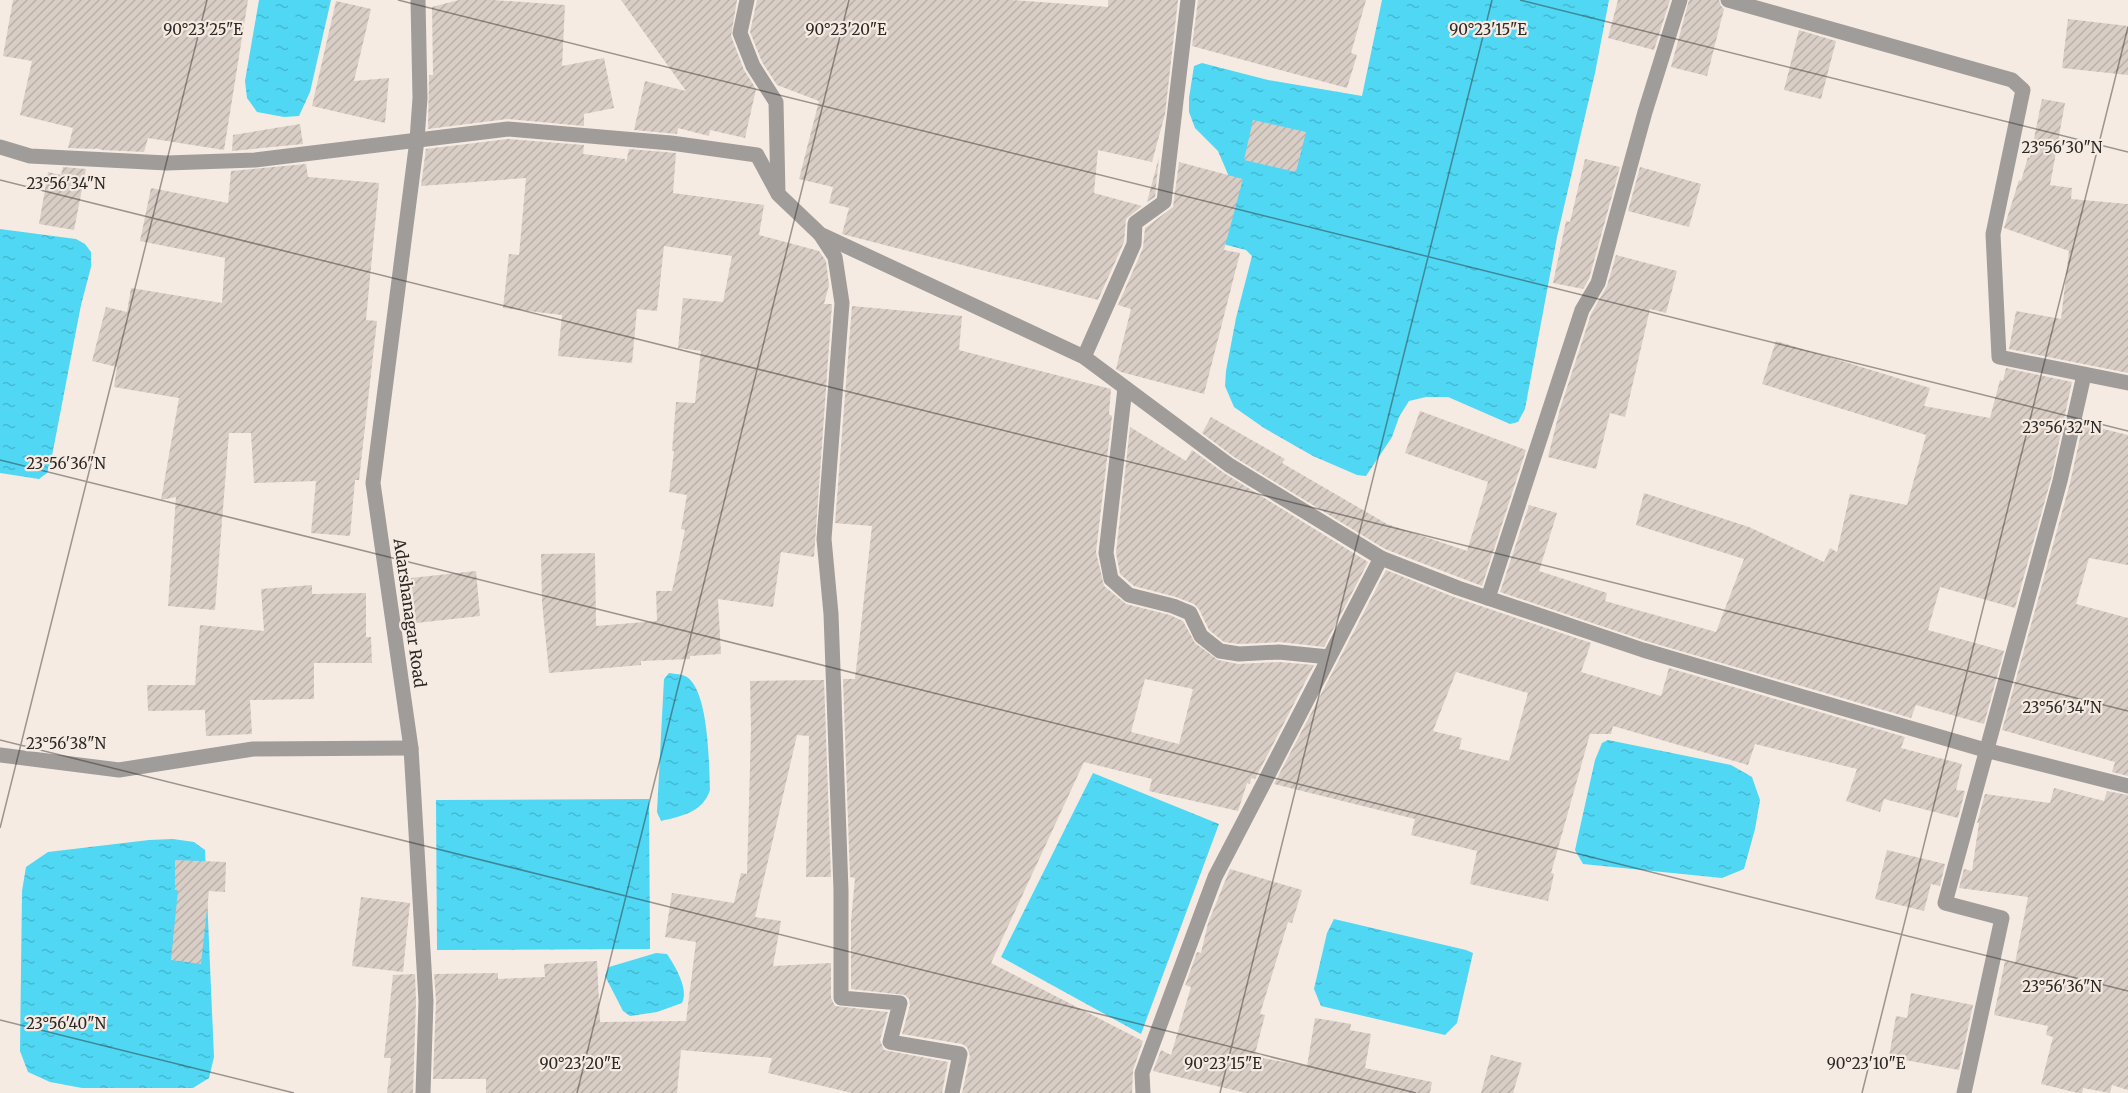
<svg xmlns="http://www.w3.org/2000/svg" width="2128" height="1093" font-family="Merriweather,serif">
<defs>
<pattern id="water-ripples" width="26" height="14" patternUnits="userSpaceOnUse" patternTransform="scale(1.5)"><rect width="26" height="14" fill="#4fd7f4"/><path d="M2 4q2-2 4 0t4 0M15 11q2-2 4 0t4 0" fill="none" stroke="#45b9d1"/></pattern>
<pattern id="building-hatch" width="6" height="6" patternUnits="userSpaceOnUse" patternTransform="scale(1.5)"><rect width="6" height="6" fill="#d9cec6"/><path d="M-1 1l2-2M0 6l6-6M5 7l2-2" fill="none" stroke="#bab1aa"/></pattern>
</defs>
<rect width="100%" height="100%" fill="#f6ebe3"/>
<g fill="url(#water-ripples)">
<path d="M259,0h72l-21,92 -11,24 -15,1 -27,-5 -10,-14 -2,-17z"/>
<path d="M1382,0h227l-14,73 -38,164 -32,172 -7,13 -8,2 -62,-27h-22l-17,4 -10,16 -7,20 -26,39 -9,-1 -44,-19 -49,-28 -30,-21 -9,-21 1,-15 10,-53 16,-62 -6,-6 -27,-7 11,-64 -12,-28 -23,-23 -6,-16v-14l5,-32 8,-3 66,17 94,16z"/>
<path d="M0,229l76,10 9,5 6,8v15l-10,38 -30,156 -4,12 -8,6 -39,-6z"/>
<path d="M669,673c6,1 13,1 18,4 22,15 22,88 23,113 -7,22 -28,26 -49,31l-4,-9 7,-133z"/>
<path d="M1608,740l123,25 21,12 8,23 -5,29 -11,40 -22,9 -139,-14 -8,-14 20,-90 7,-17z"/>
<path d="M1093,773l126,51 -78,210 -140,-77z"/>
<path d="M649,799l1,150 -213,1 -1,-150z"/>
<path d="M173,839l21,3 11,8 9,207 -5,21 -16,10h-111l-32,-6 -22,-10 -8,-21 2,-160 4,-24 22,-15 101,-12z"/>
<path d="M1334,919l132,31 7,3 -16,70 -12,12 -124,-29 -7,-17 13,-56z"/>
<path d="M656,953l11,1c8,12 22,35 15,49l-25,9 -27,4 -7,-5 -18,-35 4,-9z"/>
</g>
<g fill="url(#building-hatch)" fill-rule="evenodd">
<path d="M13,0h235l-24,150 -76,-12 -4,14 -41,-2 -8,-2v1l-27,-1 5,-20 -53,-13 12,-54 -29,-5z"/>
<path d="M459,0h34l72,5 -3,61 42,-8 10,50 -30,6v12l-77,-7 -79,10 1,-54h4l-1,-68z"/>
<path d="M621,0h116l-6,36 13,34 12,19 -11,49 -35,-8 -1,6 -31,-8 -1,6 -43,-4 11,-49 41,10z"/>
<path d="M757,0h255l96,7v-7h70l-13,114 -13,48 -54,-12 -4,43 48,13 -16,13 -2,23 -26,58 -256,-66 7,-26 -20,-5 4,-16 -34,-8 20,-78 -42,-16 -15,-23 -12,-30z"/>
<path d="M1198,0h168l-15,53 6,2 -10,33 -155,-42z"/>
<path d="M1618,0h52l-16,50 -46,-12z"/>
<path d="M1689,0h30l2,6 3,3 -17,67 -36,-9z"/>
<path d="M336,1l35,8 -17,72 35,-3 -4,45 -73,-17z"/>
<path d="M2068,19l60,7v49l-66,-7z"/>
<path d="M1799,30l37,11 -15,58 -37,-9z"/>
<path d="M2042,99l23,4 -15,82 22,3 -1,11 57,5v169l-119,-24 7,-38 45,8 8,-68 -65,-23 15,-48 2,1 7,-24 2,1z"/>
<path d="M1253,120l53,12 -10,40 -52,-12z"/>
<path d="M300,124l3,20 -71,7 1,-16z"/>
<path d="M508,139l76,6 -1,9 42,5 1,4 3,-14 47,4 -3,40 91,12 -5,30 60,16 7,10 3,24 -5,19h8l-18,253 -33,-5 -8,55 -55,-8 3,55 -31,2v3l-49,2v4l-92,8 -7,-71 -1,-48 54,-1 1,73 61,-5 -1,-30h16l13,-61 -4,-1 6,-34 -18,-3 5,-41h-2l4,-49 19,1 6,-52 -23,-3 5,-50 40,4 9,-46 -68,-10 -7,65 -20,-2 -5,54 -74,-7 4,-41 -59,-7 6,-54 10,1 7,-77 -105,8 5,-37z"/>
<path d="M1159,157l-4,40 -8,5z"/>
<path d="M1585,159l35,8 -31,112 -6,10 -30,-6 13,-62 4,1z"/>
<path d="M1179,162l64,17 -19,71 16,3 -36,141 -83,-22 -5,-3 15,-60 -13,-4 25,-57 2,-20 28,-21z"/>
<path d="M306,164l2,13 71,6 -13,137 11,1 -18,159h-4l-5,56 -39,-3 5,-52 -62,2 -3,-50h-22l-14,177 -47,-4 8,-109 -15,3 18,-102 -65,-11 3,-20 -25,-6 14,-54 21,5 4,-24 91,15 3,-45 -85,-17 11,-53 77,15 3,-32z"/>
<path d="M63,167l23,2 -12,61 -35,-6 9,-52 13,3z"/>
<path d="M1640,167l61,17 -12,43 -61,-16z"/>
<path d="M1616,255l61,16 -11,42 -16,-4 -25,108 -15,-4 -14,56 -48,-12 12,-48 31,-95 16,-28z"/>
<path d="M852,306l110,10 -3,34 152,39 -2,25 3,2 -16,136 8,34 22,18 44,11 13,6 12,22 23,17 20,4 41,-2 35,3 -59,114 -4,-1 -1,6 -3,-1 -9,28 -89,-20 3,-12 -68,-17 -93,201 152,78 -10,29 -1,23h-170l8,-37 -3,-9 -5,-3 -60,-10 8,-29 -1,-6 -4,-4 -54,-6v-68l4,-43 -5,-1 -7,-198h12l17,-153 -37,-3zM1145,679l48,10 -14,55 -48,-12z"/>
<path d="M1776,341l154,47 -6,18 66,12 10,-38 3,1 3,-13 66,14 -21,97 -36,129 -75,-21 -12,43 76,21 -20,73 -68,-19 -5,13 -265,-77 -146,-49 29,-87 28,8 -18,58 68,22 -2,8 111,31 28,-73 -108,-34 8,-32 105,34 75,35 6,-14 7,4 13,-58 57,11 19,-70 -164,-51z"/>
<path d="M1420,411l106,39 -44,136 -97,-37 -151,-92 -32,-24 9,-16 74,42 -3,4 105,61 80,27 21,-69 -83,-29z"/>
<path d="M2083,424l45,11v130l-39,-7 -13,46 52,14v158l-16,-4 3,-10 -113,-32 68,-247z"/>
<path d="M1130,427l56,34 6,-11 32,23 144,89 -44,85 -44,-5 -40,2 -16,-2 -15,-12 -10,-21 -5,-5 -18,-7 -42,-11 -14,-12 -4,-21z"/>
<path d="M1386,570l68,27 137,46 -10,29 80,24 8,-28 236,69 -4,11 61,16 -6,26 9,1 -7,27 -74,-19 -4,13 -34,-11 11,-32 -102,-25 -7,21 -135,-39 -2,8h-21l-39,139 3,1 -6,27 -78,-17 7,-33 -66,-16 4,-16 -141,-35zM1456,672l72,21 -19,68 -50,-12 3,-11 -29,-7z"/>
<path d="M476,571l4,45 -64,7 -5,-45z"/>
<path d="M312,585v9l54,-1v44h5l1,26h-58v36l-64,1 2,34 -46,2 -1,-26 -57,1 -1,-26h48l5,-60 64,6 -3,-42z"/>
<path d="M824,680l7,197h-25l3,-141 -12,-1 -42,182 26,4 -8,45 58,-3v35l4,8 53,6 -8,28 4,10 64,12 -6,31h-90l-84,-20 4,-15 -91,-8 -4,43h-191v-14h-53l3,-78 -2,-27 64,-1v6l47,-2 -1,-13 53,-3 3,61 86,-1 10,-79 -31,-5 7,-44 62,10 7,-30 6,1 4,-143 -1,-50z"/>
<path d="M2054,788l50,13 3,-10 21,4v295l-16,-5 -2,8 -27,-5 -1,5h-4l-37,-9 12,-47 -7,-2 2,-9 -54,-11 11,-54 10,2 13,-66 -69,-9 5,-19 8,2 7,-48h-2l8,-29 65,9z"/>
<path d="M1887,850l58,14 -5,22 -9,-2 -7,27 -49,-12z"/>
<path d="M175,860l51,2 -1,30 -16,-1 -8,73 -30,-4 7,-70h-3z"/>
<path d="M1230,869l72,21 -10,33 -4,-1 -28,92 5,1 -10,39 8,2 -1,2 45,8 8,-48 36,6 -1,6 21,4 -6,34 67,14 -2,11h-184l-93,-22 8,-21 10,5 20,-68 -6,-2 1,-2 11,-31 4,1 7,-30z"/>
<path d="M361,897l49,6 -7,69 -51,-6z"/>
<path d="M415,974l1,27 -3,92h-26l4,-35h-7l9,-83z"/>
<path d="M1911,993l62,12 -14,65 -70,-13 7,-41 11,2z"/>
<path d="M1491,1055l31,8 -9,30h-32z"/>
</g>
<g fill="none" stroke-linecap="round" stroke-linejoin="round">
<g stroke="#a09c99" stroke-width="15">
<path d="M418,0l2,98 -3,42 -44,343 38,265 15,253 -3,92"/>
<path d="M747,0l-7,33 13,33 23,36 2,92 42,40 264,123 145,108 152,93 77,30 185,62 342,100 143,36"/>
<path d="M1728,0l284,80 11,10 -30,144 6,123 129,26"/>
<path d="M0,147l30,9 137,7 88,-3 253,-31 163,14 86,12 20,37"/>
<path d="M820,234l15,23 7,46 -18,236 7,75 10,276v108l59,5 -10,39 70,12 -8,39"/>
<path d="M1084,357l50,-113 1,-21 29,-21 24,-202"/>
<path d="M1125,388l-19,165 5,26 18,16 44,11 17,7 11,23 19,15 19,3 40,-2 50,5"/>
<path d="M1488,598l94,-288 16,-27 47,-171 35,-112"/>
<path d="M0,755l119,15 134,-21 158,-1"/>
<path d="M1143,1093l-1,-20 73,-196 166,-319"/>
<path d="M1964,1093l38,-175 -57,-15 115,-422 24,-106"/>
</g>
</g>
<path fill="none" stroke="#2c2825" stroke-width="1.5" stroke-opacity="0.45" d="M398,0l1730,431M1520,0l608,152M0,180l2128,531M0,460l2128,531M0,740l1416,353M0,828l207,-828M0,1020l294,73M577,1093l272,-1093M1220,1093l272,-1093M1862,1093l266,-1066"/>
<g text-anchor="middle" stroke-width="4.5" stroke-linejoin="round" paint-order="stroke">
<g font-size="16" fill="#2c2825" stroke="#f6ebe3">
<text transform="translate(410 613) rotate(82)" y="6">Adarshanagar Road</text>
</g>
</g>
<g font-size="15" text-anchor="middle" fill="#2c2825" stroke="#f6ebe3" stroke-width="4.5" stroke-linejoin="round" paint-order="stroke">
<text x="203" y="35">90°23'25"E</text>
<text x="846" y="35">90°23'20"E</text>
<text x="1488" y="35">90°23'15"E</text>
<text x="2062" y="153">23°56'30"N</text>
<text x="66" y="189">23°56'34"N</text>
<text x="2062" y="433">23°56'32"N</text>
<text x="66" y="469">23°56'36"N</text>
<text x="2062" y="713">23°56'34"N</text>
<text x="66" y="749">23°56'38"N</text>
<text x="2062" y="992">23°56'36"N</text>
<text x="66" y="1029">23°56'40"N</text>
<text x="580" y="1069">90°23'20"E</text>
<text x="1223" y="1069">90°23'15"E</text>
<text x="1866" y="1069">90°23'10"E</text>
</g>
</svg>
